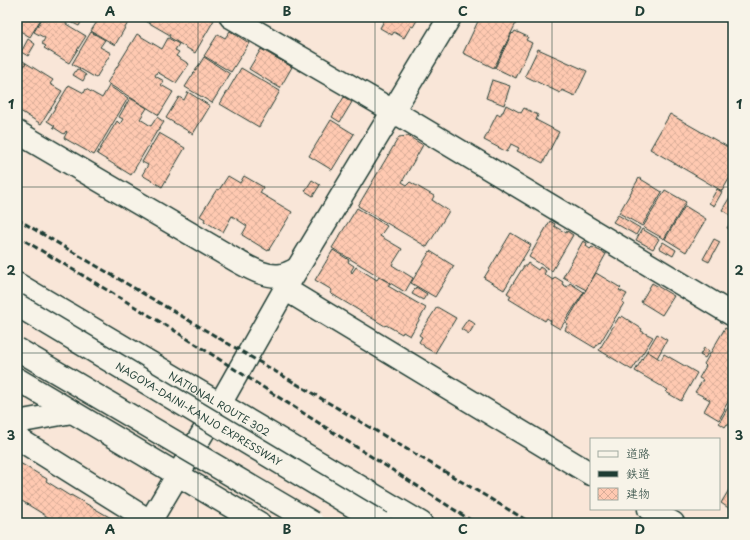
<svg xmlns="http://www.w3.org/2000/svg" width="750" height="540" font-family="'Playpen Sans','Klee One',sans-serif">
<defs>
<pattern id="building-cross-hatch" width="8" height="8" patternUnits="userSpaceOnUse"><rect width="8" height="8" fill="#ffc9b1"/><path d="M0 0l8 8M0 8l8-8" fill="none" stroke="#daae99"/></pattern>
</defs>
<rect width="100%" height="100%" fill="#f9e6d8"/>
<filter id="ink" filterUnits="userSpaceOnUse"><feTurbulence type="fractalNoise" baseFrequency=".025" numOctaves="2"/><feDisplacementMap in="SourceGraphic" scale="8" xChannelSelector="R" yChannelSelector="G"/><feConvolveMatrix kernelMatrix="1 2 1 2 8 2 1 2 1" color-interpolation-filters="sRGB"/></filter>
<g filter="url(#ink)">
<g fill="url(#building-cross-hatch)" stroke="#1f3d34">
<path d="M17,17h25l-12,20 -13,-8z"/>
<path d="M43,17h20l4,4 -1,3 20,12 -17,27 -25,-15 2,-2 -4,-2 3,-6 -11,-6z"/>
<path d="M66,17h18l-5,9 -14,-7z"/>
<path d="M100,17h23l6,4 -14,24 -24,-14z"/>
<path d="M146,17h44l4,2 1,-2h14l5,3 -19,33 -26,-16 1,-2 -26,-15z"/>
<path d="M386,17h33l-6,10 -2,-1 -7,12 -10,-6 -2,3 -12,-7z"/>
<path d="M480,17h39l-25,51 -31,-15z"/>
<path d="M230,31l19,12 -18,29 -27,-16 14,-22 7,4z"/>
<path d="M515,31l13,6 -2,3 6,3 -16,35 -21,-10 17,-35 1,1z"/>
<path d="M91,32l14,8 -5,7 11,6 -15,25 -24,-14z"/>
<path d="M137,34l25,15 6,-11 11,6 -4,6 4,2 -3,4 13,8 -13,19 -19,-11 -2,4 9,5 -3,4 12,7 -14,23 -52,-32z"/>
<path d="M28,39l7,5 -7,12 -7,-4z"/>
<path d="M261,49l31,18 -12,21 -31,-19z"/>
<path d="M538,49l49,22 -12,25 -13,-6 -2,3 -35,-17z"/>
<path d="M204,57l26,17 -18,29 -27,-16z"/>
<path d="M18,58l8,5 -9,14v-17z"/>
<path d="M26,63l27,17 -3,4 12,7 -21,33 -24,-15v-32z"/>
<path d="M241,68l39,23 -21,36 -39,-23z"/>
<path d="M77,69l9,6 -3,6 -10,-6z"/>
<path d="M492,80l18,6 -6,19 -18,-7z"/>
<path d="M69,85l15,8 2,-4 16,9 7,-12 19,12 -34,57 -30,-17 3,-6 -1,-1 -2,3 -11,-7 2,-1 -8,-5z"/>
<path d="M188,92l22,14 -17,28 -27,-16 13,-21 5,3z"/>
<path d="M344,97l8,5 -12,20 -8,-5z"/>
<path d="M130,98l17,10 -7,11 11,7 6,-9 7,5 -6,9h-1l-26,44 -34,-21 20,-33 3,3 3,-5 -4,-2z"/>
<path d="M506,105l15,8 3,-5 14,7 -2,5 23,12 -16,31 -19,-10 -1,1 -6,-3 2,-3 -8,-4 -4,8 -23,-12 13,-26 3,2 2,-4h1z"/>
<path d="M670,114l63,36v22l-11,19 -72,-42z"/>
<path d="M331,120l23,14 -22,36 -23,-14z"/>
<path d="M159,133l26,15 -23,39 -20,-12 6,-10 -6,-3z"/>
<path d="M408,136l15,9 -21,37 5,3 3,-3 24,14 -2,4 17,11 -22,36 -69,-41 41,-69z"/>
<path d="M228,176l12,7 4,-7 19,11 -3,6 32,19 -24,39 -26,-16 5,-9 -15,-10 -9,16 -19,-11 1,-2 -5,-3 17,-27 2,1z"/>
<path d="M639,178l23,14 -20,34 -23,-13z"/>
<path d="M312,180l8,5 -7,11 -8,-5z"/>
<path d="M717,189l5,3 -8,14 -5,-3z"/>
<path d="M665,190l21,12 -22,37 -21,-12z"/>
<path d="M733,192v25l-11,-7z"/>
<path d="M685,206l21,13 -20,33 -21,-13z"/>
<path d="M357,208l30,18 -7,10 22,13 -10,16 21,13 -8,14 -73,-44z"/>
<path d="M618,215l22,13 -4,7 -23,-13z"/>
<path d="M733,218v13l-6,-3z"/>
<path d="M550,221l5,3 -1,2 12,7 1,-2 6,4 -21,36 -23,-14z"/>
<path d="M642,229l17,10 -6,10 -17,-9z"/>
<path d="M511,233l20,12 -27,45 -20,-12z"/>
<path d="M714,239l6,3 -11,20 -6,-3z"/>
<path d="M583,241l4,2 -1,3 4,3 2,-2 14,7 -20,36 -23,-13z"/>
<path d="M663,242l13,8 -3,6 -14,-8z"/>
<path d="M333,250l16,10 -1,2 6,4 -3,5 1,2 4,-6 21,13 2,-3 11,6 -2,3 38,22 -16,28 -7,-4 -1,2 -16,-9 -1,1 -55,-33 2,-3 -17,-10z"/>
<path d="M430,251l24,15 -19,31 -24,-14z"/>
<path d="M528,263l10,7 2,-3 6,4 -2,3 9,6 2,-3 8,5 -1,2 5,3 3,-4 14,9 -24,37 -10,-6 1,-2 -4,-3 -2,3 -36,-22 2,-3 -4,-3 17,-27h2z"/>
<path d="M596,273l25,15 -2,2 8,4 -5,8 2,1 -24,40 -1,-1 -4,6 -30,-18 3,-6 -2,-1z"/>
<path d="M652,283l22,13 -12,19 -21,-13z"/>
<path d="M416,287l11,7 -4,6 -11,-6z"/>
<path d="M437,307l19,11 -21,35 -11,-6v-1l-5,-4 3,-5 -3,-2z"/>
<path d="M622,316l20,13 -1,2 12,6 -21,33 -33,-20 20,-33 2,1z"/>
<path d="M468,319l7,5 -6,10 -8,-5z"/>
<path d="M725,328l7,3 -4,8 5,3v51l-9,16h1l-6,11 -15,-9 6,-11 -15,-8 8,-12 -4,-2 7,-12 -2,-2z"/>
<path d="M657,334l10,6 -10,18 -10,-7z"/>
<path d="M704,348l5,3 -4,7 -5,-3z"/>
<path d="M647,351l14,9 3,-6 33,19 -16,28 -15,-9 2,-2 -33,-19z"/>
<path d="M730,404l3,1v22l-6,-3 -2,3 -6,-4z"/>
<path d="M20,463l27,16 -1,2 24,15 1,-1 40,23 -3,5h-41l-8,-5 -3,4 -39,-24v-29z"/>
<path d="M733,483v28l-12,-8z"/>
</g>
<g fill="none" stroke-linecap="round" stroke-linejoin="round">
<defs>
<g id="minor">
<path d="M231,17l162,94 340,204"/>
<path d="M17,132l220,129c13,7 29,17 45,14 5,-1 10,-4 15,-6"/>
<path d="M285,289l306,185"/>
<path d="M17,422l55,-10"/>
<path d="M17,438l136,85"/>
<path d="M649,509l24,14"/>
<path d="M149,523l71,-119 65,-115 165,-272"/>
</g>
<g id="trunk">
<path id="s1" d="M17,284l404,239"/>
<path d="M17,379l242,144"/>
</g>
</defs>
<use href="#minor" stroke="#1f3d34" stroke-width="25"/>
<use href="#trunk" stroke="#1f3d34" stroke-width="25"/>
<use href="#minor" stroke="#f7f3e8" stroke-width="22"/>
<use href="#trunk" stroke="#f7f3e8" stroke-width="22"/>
<g stroke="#1f3d34" stroke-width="3" stroke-dasharray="6 3" stroke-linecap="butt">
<path d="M17,219c171,101 343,202 514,304"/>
<path d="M17,236l155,93 303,194"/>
</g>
<defs>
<g id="motorway-bridge">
<path id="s2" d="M17,305l364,218"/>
<path d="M17,349l296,174"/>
</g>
</defs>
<use href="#motorway-bridge" stroke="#1f3d34" stroke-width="25" stroke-linecap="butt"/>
<use href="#motorway-bridge" stroke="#f7f3e8" stroke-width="22"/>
</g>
</g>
<path fill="none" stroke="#1f3d34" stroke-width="1" stroke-opacity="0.55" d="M198,17v506M375,17v506M552,17v506M17,187h716M17,353h716"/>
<g text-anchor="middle" stroke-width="3.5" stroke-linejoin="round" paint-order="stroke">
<g font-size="10" fill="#1f3d34" stroke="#f7f3e8">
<text dy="4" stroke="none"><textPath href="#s1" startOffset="235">NATIONAL ROUTE 302</textPath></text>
<text dy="4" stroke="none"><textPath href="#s2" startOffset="212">NAGOYA-DAINI-KANJO EXPRESSWAY</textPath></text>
</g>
</g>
<rect width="750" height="540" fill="none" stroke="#f7f3e8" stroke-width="44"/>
<rect x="590" y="438" width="130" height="72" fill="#f7f3e8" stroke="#a1aaa0"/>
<rect x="598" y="451" width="20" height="6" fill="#f7f3e8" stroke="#a1aaa0"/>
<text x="626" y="458" font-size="12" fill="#1f3d34">道路</text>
<rect x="598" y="471" width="20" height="6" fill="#1f3d34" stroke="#a1aaa0"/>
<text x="626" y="478" font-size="12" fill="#1f3d34">鉄道</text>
<rect x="598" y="488" width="20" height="12" fill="url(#building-cross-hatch)" stroke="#a1aaa0"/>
<text x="626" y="498" font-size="12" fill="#1f3d34">建物</text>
<rect x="22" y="22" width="706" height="496" fill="none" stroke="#1f3d34" stroke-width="1.5"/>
<g font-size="13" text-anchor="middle" font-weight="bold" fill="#1f3d34">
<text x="110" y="16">A</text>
<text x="287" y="16">B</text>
<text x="463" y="16">C</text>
<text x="640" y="16">D</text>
<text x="11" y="109">1</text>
<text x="739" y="109">1</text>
<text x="11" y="275">2</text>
<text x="739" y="275">2</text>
<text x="11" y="440">3</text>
<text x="739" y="440">3</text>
<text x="110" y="534">A</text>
<text x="287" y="534">B</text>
<text x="463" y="534">C</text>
<text x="640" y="534">D</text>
</g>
</svg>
